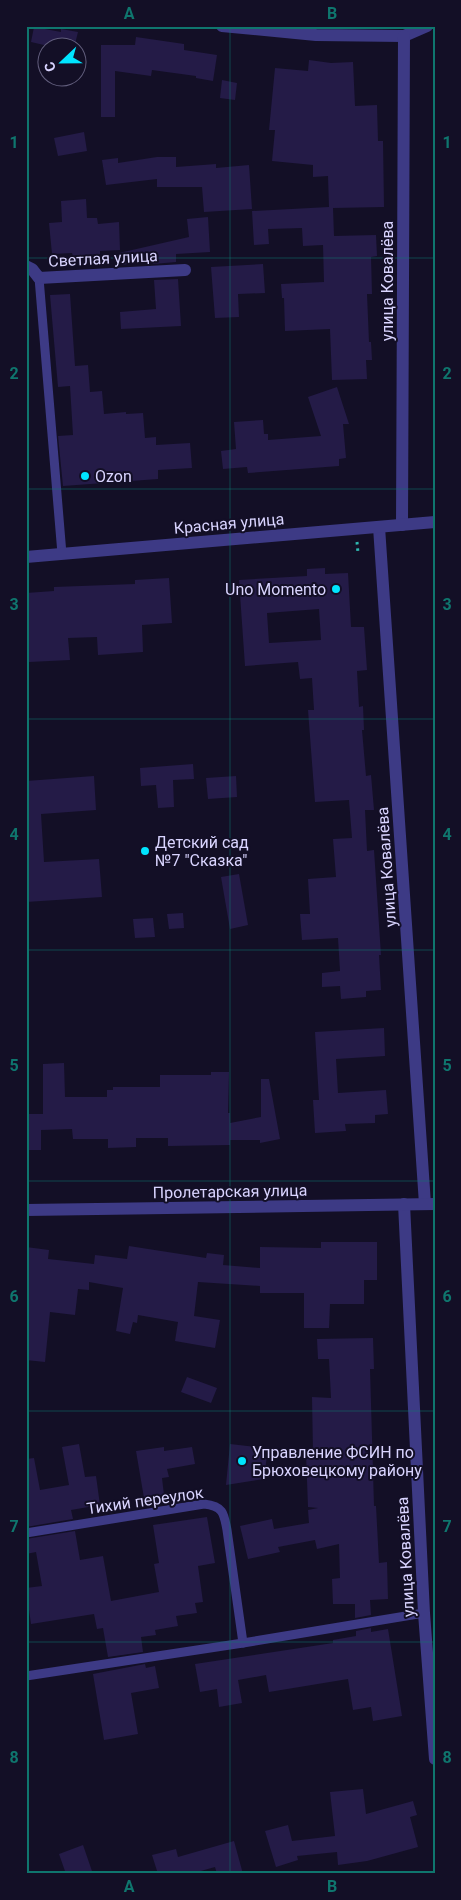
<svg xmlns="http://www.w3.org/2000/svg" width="461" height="1900" font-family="Roboto,sans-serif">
<rect width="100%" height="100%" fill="#130f26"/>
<g fill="#241b47" fill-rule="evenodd">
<path d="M34,27l27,5v-3l17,3 -4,16h-17l-26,-6z"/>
<path d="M136,37l48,7v6l33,5 -4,26 -17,-3v-2l-44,-6 -1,6 -36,-5v46h-14v-72h34z"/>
<path d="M309,60l22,3 22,-1 2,44 22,-1 1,36h5l1,66 -51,1 1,28 42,-1 1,21 -6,1 1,37h-5l2,48h2l1,18h-6l1,19 -35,1 -2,-51 -45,2 -1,-33h-2l-1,-14 43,-2 -1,-37 -20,1 -1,-18 -34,1 1,15 -15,1 -2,-34 77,-4 -1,-31 -15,1v-12l-41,-4 3,-31h-6l6,-62 33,3z"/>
<path d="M222,80l15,3 -2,17 -15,-2z"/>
<path d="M84,132l3,19 -29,5 -4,-18z"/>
<path d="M157,157h19v10l40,-3v4l33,-3 3,44 -48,3 -2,-25h-45v-8l-51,6 -4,-25 16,-2v5z"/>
<path d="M86,199l1,19h10l1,6 21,-2 1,28 -20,1v3l-27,2 -1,-3 -20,1 -3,-31 13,-1 -1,-21z"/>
<path d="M208,217l2,35 -34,2v8l-23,2 -1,-4 -30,5 -3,-12 70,-16 -2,-18z"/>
<path d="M263,264l2,29 -27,1 1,23 -24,1 -4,-51z"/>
<path d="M178,279l3,47 -60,3 -1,-17 36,-3 -2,-29z"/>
<path d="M70,294l5,72 13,-1 2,27 12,-1 2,23 22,-2v2l17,-1 2,25 11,-1v8l34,-2 2,25 -34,2v9l-95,7 -5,-50 15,-1 -3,-49 -12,1 -8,-92z"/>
<path d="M337,387l12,37h-6l3,34 -7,1v7l-91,7 -1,-6 -24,2 -2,-18 15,-2 -2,-27 29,-2 1,14h4v6l53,-4 -13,-39z"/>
<path d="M325,568v6l23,-1 3,54h13l3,43 -10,1 2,36 4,-1 1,24h-2l4,46 5,-1 3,35h-9l2,41 7,-1 7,105h-2l2,35 -15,1v6l-25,2 -1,-13 -18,1v-14l18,-2 -2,-33 -36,2 -2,-26h10l-2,-35 28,-2 -3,-38 19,-1 -3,-38 -34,2 -7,-92h6l-2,-32 -12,1 -2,-17 -53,4 -6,-86 68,-4v-7zM319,609l2,31 -52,3 -2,-30z"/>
<path d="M169,578l3,45 -30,2 1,27 -45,3 -1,-18 -29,1 2,22 -41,2 -1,-14h-2v-55l28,-2v-4l81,-3v-4z"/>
<path d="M193,764l1,15 -21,1 1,27 -16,1 -2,-23 -15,1 -1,-18z"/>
<path d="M94,776l2,34 -55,4 3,48 55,-3 3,38 -76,5v-121z"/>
<path d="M236,776l1,21 -29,2 -2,-21z"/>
<path d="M239,874l9,51 -18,4 -9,-52z"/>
<path d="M183,913l1,15 -15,1 -2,-15z"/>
<path d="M153,918l2,19 -20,1 -2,-19z"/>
<path d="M384,1028l1,28 -49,3 2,34 48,-3 2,24 -13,1v8l-30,1 1,7 -31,2 -2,-33h6l-4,-68z"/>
<path d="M64,1063l1,34h42v-7h6v-3h47v-12h51v-3h18l-1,41h2v10l31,-6v-38h8l11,60 -20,4v-3h-30v5l-62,1v-8h-32v9l-28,1v-9h-35l-1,-10 -31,1v20h-15v-36h17v-50z"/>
<path d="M321,1242h56v38h-13v24h-34l-1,24h-25v-35h-44v-7l-62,-4 -4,34 26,4 -5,28 -40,-7 3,-19 -40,-7 -1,8 -4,-1 -3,12 -14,-3 7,-43 -34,-6v8l-11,-1 -3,26 -25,-3 -5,50 -19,-2v-113l23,3 -1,9 46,5 1,-9 32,4 2,-13 77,12 1,-5 17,2 -1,10 37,3v-21l61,1z"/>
<path d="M373,1338l1,31h-4l4,137h2l3,57 8,-1 1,37 -18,1 1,15 -16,3v-14h-22l-1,-25 8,-1 -1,-34 -22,5 -2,-9 -37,7 2,5 -32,7 -8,-33 32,-7 2,10 35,-6 -1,-13 10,-2 -10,-1 -2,-54h7l-1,-56 19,1 -2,-39h-11l-1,-20z"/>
<path d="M187,1377l30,11 -6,15 -30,-11z"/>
<path d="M79,1444l6,33 11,-1 4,29 -29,5 2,9 -47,8v-68l8,-1 6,32 29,-5 -7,-38z"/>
<path d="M230,1444l35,4v7h2l-3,24 -38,6z"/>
<path d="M164,1447v4l28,-4 3,17 -28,5 2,8 -7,1 2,17 -20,3 -8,-47z"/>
<path d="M207,1517l8,46 -17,3 5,36 -8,1 2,10 -21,3 2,10 -23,4 1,5 -15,2 2,15 -35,5 -5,-29 -6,1 -3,-15 -63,10 -5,-36 16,-2 -6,-34 -10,2v-15l49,-8 5,29 23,-4 8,45 48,-9 -5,-28 5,-1 -6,-38z"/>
<path d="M371,1628v4l17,-3 14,87 -29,5 -2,-14 -18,3 -5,-31 -79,13 -3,-17 -28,5 4,23 -23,4 -2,-18 -17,3 -5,-28 138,-21v-3l23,-4v-5z"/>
<path d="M145,1664l1,4 9,-2 4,22 -28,5 7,41 -34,6 -11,-66z"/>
<path d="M363,1789l3,25 47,-13 4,14 -7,2 8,30 -51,14 -29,4 -1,-13 -40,4 1,4 -22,7 -11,-36 23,-6 4,16 43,-5 -5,-44z"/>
<path d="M234,1841l9,33h-26l-2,-7 -25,7h-32l-6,-19 24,-6 2,8z"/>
<path d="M83,1845l10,29h-27l-7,-20z"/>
</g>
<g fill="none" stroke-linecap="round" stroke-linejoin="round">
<path stroke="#2fb8b0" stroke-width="3" stroke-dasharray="2.5 4" stroke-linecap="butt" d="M357,542l1,11"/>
<g stroke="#3d3a85" stroke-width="9">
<path d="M39,278l23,276"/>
<path d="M26,1533l178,-29c19,2 20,9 23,26l16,113"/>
<path d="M26,1676l217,-33 181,-30"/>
</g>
<g stroke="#3d3a85" stroke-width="12">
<path d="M222,26l94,9 88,1 23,-10"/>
<path d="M26,266l6,3 7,9 146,-8"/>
<path d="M402,525l2,-489"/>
<path d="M379,527l46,677"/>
<path d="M404,1204l20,409 11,146"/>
<path d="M26,1210l409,-6"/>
</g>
<path stroke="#3d3a85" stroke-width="12" d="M26,557l409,-35"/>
</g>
<path fill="none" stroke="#0f766e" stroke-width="1" stroke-opacity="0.55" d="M230,26v1848M26,258h409M26,489h409M26,719h409M26,950h409M26,1181h409M26,1411h409M26,1642h409"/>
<g fill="#00e5ff" stroke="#130f26" stroke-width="2">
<circle cx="85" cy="476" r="5"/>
<circle cx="336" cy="589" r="5"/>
<circle cx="145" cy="851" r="5"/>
<circle cx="242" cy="1461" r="5"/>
</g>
<g text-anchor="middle" stroke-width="4" stroke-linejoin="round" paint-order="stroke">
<g font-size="16" fill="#d9d4ff" stroke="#130f26">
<text transform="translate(103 258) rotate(-3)" y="6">Светлая улица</text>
<text transform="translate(387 281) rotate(-90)" y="6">улица Ковалёва</text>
<text transform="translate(229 523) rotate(-5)" y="6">Красная улица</text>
<text transform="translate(386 867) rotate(-94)" y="6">улица Ковалёва</text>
<text transform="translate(230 1191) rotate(-1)" y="6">Пролетарская улица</text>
<text transform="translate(145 1500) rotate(-8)" y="6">Тихий переулок</text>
<text transform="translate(405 1557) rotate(-93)" y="6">улица Ковалёва</text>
</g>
<g font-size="16" fill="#d9d4ff" stroke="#130f26" text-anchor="start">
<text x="95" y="482">Ozon</text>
<text x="326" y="595" text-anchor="end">Uno Momento</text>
<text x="155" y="848">Детский сад<tspan x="155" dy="18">№7 "Сказка"</tspan></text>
<text x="252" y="1458">Управление ФСИН по<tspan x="252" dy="18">Брюховецкому району</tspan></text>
</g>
</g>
<rect width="461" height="1900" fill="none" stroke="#130f26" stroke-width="55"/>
<g transform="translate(62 62) rotate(248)"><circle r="24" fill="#130f26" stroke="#625e7d"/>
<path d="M0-4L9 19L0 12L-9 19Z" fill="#00e5ff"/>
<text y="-8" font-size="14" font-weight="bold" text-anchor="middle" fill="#d9d4ff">С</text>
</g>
<rect x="28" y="28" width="406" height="1844" fill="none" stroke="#0f766e" stroke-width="2"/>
<g font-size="16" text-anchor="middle" font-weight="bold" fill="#0f766e">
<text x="129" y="19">A</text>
<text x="332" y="19">B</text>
<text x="14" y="148">1</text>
<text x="447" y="148">1</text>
<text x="14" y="379">2</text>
<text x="447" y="379">2</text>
<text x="14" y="610">3</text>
<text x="447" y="610">3</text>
<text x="14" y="840">4</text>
<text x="447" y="840">4</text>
<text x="14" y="1071">5</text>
<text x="447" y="1071">5</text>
<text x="14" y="1302">6</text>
<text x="447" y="1302">6</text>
<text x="14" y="1532">7</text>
<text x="447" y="1532">7</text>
<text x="14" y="1763">8</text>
<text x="447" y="1763">8</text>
<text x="129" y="1892">A</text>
<text x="332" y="1892">B</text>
</g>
</svg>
